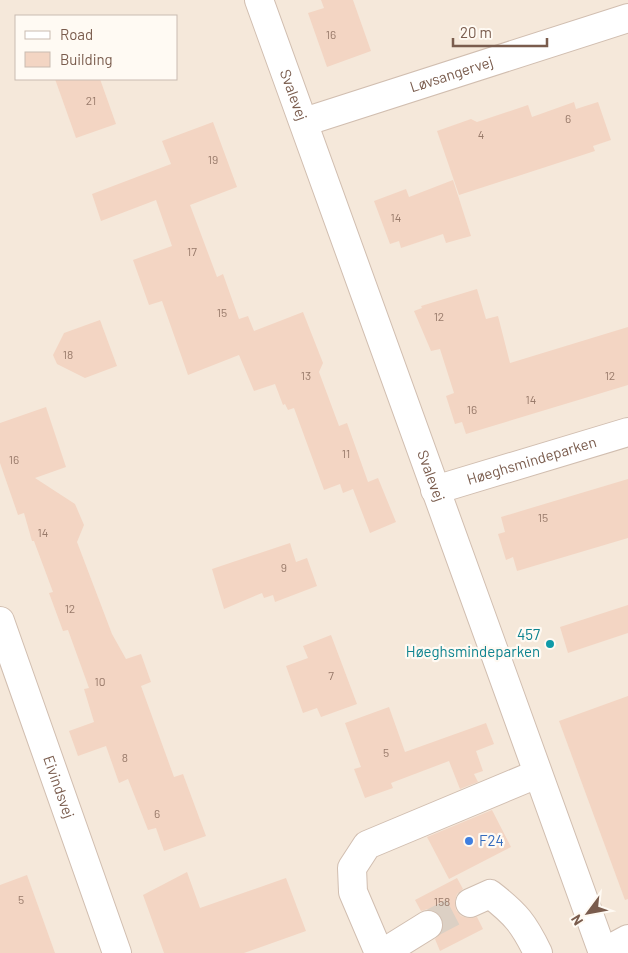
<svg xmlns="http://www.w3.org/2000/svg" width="628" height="953" font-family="Barlow,sans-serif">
<rect width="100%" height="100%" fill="#fdf6ec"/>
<path fill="#f5e8da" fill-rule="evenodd" d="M0,0h628v953h-628zM16,16h160v63h-160z"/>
<g fill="#f3d5c3">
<path d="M321,0h32l18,51 -44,16 -19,-54 16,-5z"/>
<path d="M55,79h45l16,45 -40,14z"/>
<path d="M574,102l2,7 22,-7 13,38 -18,6 2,5 -136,44 -22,-64 34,-12 6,3 51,-17 4,12z"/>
<path d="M213,122l24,65 -47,18 27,72 6,-3 16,45 9,-3 6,15 49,-19 20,51 -4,9 20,54 8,-3 21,59 10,-4 18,44 -26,11 -17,-44 -10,4 -3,-9 -16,6 -30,-82 -6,2 -3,-6 -2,1 -8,-21 -21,7 -15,-36 -51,20 -26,-74 -13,4 -16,-45 39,-14 -16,-46 -55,21 -9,-27 79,-30 -9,-23z"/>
<path d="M453,180l18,56 -25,7 -3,-9 -42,14 -2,-7 -9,3 -16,-43 32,-12 3,8z"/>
<path d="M477,289l9,30 12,-3 12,47 118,-36v58l-162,49 -4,-12 -7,2 -9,-28 8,-3 -14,-44 -9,2 -17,-40 8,-3 -1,-2z"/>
<path d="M100,320l17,46 -32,12 -28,-14 -4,-9 11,-22z"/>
<path d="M46,407l20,60 -31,11 40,26 9,21 -7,17 35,92 14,25 15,-5 10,28 -10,4 33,91 9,-3 23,62 -42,15 -8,-23 -8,2 -20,-51 -9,4 -13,-37 -28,10 -9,-25 25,-9 -10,-33 5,-1 -21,-58 -5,1 -14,-38 4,-1 -19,-51h-2l-8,-28 -6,2 -18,-52v-40z"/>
<path d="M628,479v59l-111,33 -4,-14 -7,3 -8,-26 7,-2 -4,-15z"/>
<path d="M290,543l6,19 11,-4 10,28 -42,16 -2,-7 -9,3 -2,-5 -38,16 -12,-40z"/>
<path d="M628,605v28l-60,20 -8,-26z"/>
<path d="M331,635l26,69 -36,13 -4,-9 -14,5 -17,-47 22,-8 -5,-12z"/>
<path d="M628,696v203l-3,1 -66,-179z"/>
<path d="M389,707l16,45 81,-29 8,21 -18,7 7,20 -9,3 4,8 -18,7 -11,-28 -58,22 2,5 -28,10 -11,-29 7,-2 -16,-44z"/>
<path d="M492,810l19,37 -62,32 -22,-42z"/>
<path d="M187,872l13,36 86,-30 20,53 -62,22h-80l-21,-58z"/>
<path d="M27,875l28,78h-55v-68z"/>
<path d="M457,878l6,11 -6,5 -2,7 1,9 5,6 7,2 9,-1 6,12 -43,22 -5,-12 7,-7 2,-8 -3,-7 -6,-6 -7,-2 -7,2 -6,-11z"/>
</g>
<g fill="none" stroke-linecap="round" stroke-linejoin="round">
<path stroke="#dcd0c4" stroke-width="28" stroke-dasharray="28 14" stroke-linecap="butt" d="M428,925l42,-22"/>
<defs>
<g id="minor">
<path id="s1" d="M259,0l344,953"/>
<path id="s2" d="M304,122l324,-104"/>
<path id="s3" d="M435,490l193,-58"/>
<path id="s4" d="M0,621l117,332"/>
<path d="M470,903l20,-9c26,20 34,30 48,59"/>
<path d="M379,953l-26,-61 -1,-24 15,-23 170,-71"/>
<path d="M383,953l45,-28"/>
<path d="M602,953l26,-14"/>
</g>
</defs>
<use href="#minor" stroke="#d1beb0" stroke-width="30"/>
<use href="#minor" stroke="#fff" stroke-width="28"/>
</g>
<circle fill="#0f9aa8" stroke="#fffaf3" stroke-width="2" cx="550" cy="644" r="5"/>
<circle fill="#3f7fe0" stroke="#fffaf3" stroke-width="2" cx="469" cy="841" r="5"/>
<g text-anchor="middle" stroke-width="4.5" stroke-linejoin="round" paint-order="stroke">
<g font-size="12" fill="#987a6a">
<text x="331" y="39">16</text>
<text x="91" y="105">21</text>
<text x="568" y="123">6</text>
<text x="481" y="139">4</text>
<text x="213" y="164">19</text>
<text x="396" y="222">14</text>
<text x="192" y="256">17</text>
<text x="222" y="317">15</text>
<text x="439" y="321">12</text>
<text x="68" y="359">18</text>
<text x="306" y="380">13</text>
<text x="610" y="380">12</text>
<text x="531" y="404">14</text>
<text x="472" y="414">16</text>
<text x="346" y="458">11</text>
<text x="14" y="464">16</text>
<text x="543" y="522">15</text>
<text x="43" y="537">14</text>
<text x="284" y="572">9</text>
<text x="70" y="613">12</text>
<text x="331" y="680">7</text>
<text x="100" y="686">10</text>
<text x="386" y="757">5</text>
<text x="125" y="762">8</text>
<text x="157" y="818">6</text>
<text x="21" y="904">5</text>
<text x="442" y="906">158</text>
</g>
<g font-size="15" fill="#7a5c4d" stroke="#fffaf3">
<text dy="5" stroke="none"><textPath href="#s2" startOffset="155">Løvsangervej</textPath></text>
<text dy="5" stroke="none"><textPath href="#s1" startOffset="101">Svalevej</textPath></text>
<text dy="5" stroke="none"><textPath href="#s3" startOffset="101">Høeghsmindeparken</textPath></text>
<text dy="5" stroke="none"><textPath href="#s1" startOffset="506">Svalevej</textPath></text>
<text dy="5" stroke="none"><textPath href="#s4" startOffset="176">Eivindsvej</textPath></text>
</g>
<g font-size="15" fill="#0d838f" stroke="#fffaf3" text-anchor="end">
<text x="540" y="640">457<tspan x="540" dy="17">Høeghsmindeparken</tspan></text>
</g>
<g font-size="15" fill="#366cbe" stroke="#fffaf3" text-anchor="start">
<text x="479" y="846">F24</text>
</g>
</g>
<rect x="15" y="15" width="162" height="65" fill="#fffaf3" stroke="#cabbb1"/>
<rect x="25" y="31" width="25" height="8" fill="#ffffff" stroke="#cabbb1"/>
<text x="60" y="40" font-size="15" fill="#7a5c4d">Road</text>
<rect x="25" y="52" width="25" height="15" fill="#f3d5c3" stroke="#cabbb1"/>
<text x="60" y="65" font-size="15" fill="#7a5c4d">Building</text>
<g transform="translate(588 913) rotate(238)" stroke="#fffaf3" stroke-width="4" paint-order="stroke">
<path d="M0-4L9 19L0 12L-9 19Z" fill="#7a5c4d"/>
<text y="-8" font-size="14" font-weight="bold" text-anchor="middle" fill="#7a5c4d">N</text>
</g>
<path d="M453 38v8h94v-8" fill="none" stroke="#7a5c4d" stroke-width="2.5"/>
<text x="460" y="38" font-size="15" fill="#7a5c4d" stroke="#fffaf3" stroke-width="4" paint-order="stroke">20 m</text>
</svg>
